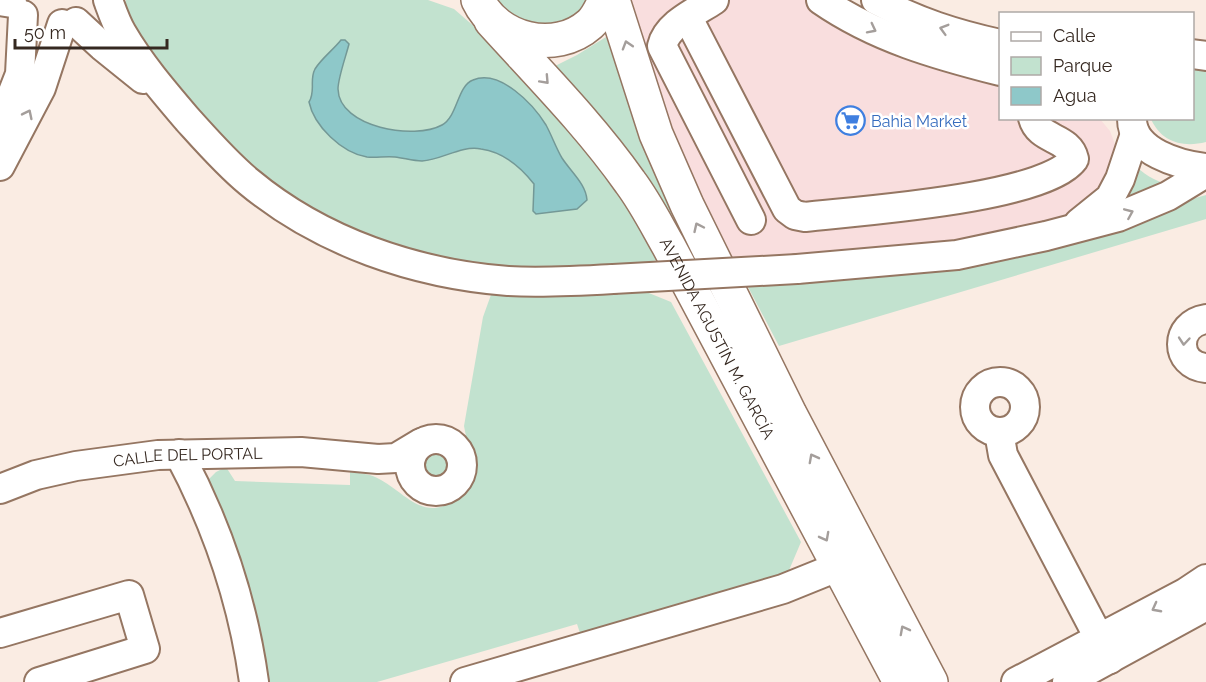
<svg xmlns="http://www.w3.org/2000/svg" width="1206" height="682" font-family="Raleway,sans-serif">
<rect width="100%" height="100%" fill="#faece3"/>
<path fill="#f9dede" d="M626,0h179l23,18 172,65v35l100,1 10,12 6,16 -2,33 -49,39 -76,21 -269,23 -26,-55z"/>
<g fill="#c2e2cf">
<path d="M126,0h302l26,9 37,32 115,132 27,39 26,48 -72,11 -71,1 -99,-15 -112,-46 -90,-73 -93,-124z"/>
<path d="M496,0h96l-36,34 -30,-2z"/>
<path d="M606,37l37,102 42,101 90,175 -226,-346 28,-14z"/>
<path d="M1193,67l13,2v73c-23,6 -45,0 -55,-23l41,-1z"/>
<path d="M1133,163c9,10 22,19 36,21l-21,13 -31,2z"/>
<path d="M1206,195v24l-427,127 -32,-61 323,-51z"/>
<path d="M639,289l32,13 130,240 -17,40 -202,57 -5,-15 -200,58h-115l-56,-200 10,-10 10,-5 9,14 115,4v-13c11,1 21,2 31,8 24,13 43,42 73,20 32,-22 15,-44 10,-74l19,-109 9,-25z"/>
<circle cx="436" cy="464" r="18"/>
</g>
<path fill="#8ec8c9" stroke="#739896" stroke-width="1.5" d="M341,40h4l4,4c-3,12 -11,34 -11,45 1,39 77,51 104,36 16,-9 15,-39 31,-45 27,-11 60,24 73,45 6,11 10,23 16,33 9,14 24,26 25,42l-10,9 -41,5 -3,-3 1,-27c-14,-18 -31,-32 -53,-35 -20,-4 -39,11 -59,12 -9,0 -18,-3 -27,-4 -9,-1 -19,1 -28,0 -25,-4 -53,-31 -58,-55 7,-11 0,-22 6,-33 6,-10 18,-19 26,-29z"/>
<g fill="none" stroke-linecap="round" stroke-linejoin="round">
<defs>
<g id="minor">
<path d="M108,0c4,11 8,23 14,33 18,31 43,60 66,87 19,21 39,44 61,62 72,60 167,92 259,99 35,2 70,0 105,-2"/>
<path d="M714,0c-18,12 -47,24 -52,46l89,174"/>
<path d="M821,0c55,38 116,55 179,71"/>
<path d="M876,0c41,22 79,34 124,44"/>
<path d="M0,1l12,2"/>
<path d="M688,18l99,191 8,6 10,2c52,-6 240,-18 269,-58 -5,-23 -35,-18 -41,-41"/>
<path d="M76,22l26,24 41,33"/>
<path d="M1192,54l14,2"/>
<path d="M1132,118c-1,34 48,47 74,50"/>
<path d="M0,125l20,-51 3,-59"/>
<path d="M0,166l41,-78 21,-64"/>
<path d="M1079,223l31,-25 10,-19 15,-45"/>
<path d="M797,269l160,-14 89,-19 72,-19 50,-21 38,-23"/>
<path d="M1206,319c-32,5 -32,46 0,49"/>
<circle cx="1000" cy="407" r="25"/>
<path d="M999,432l4,23 107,204"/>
<circle cx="436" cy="465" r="26"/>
<path d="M179,454c38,71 64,148 75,228"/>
<path id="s1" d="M0,489l36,-14 40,-9 82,-11 143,-3 77,7 18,-1 25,-15"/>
<path d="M0,633l129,-38 16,54 -106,33"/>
<path d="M465,682l318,-93 57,-23"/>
<path d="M1016,682l169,-89 21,-14"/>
<path d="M1067,682l139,-76"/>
</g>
<g id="major">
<path d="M478,0c19,40 77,55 112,24 7,-6 11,-16 15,-24"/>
<path d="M613,0l43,134 31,71 103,209 141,268"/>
<path id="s2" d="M491,21c48,53 98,103 139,161 15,20 26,42 38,63l232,437"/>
</g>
</defs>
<use href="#minor" stroke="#957662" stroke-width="32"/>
<use href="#major" stroke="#957662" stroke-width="36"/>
<use href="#minor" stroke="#fff" stroke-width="28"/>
<use href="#major" stroke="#fff" stroke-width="33"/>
<defs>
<path id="minor-bridge" d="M613,279l184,-10"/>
</defs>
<use href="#minor-bridge" stroke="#957662" stroke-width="32" stroke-linecap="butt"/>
<use href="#minor-bridge" stroke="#fff" stroke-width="28"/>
</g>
<defs><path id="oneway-chevron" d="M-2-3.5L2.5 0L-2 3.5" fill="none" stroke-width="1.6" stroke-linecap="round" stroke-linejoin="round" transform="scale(1.5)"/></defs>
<g stroke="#a49e9b">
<use href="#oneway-chevron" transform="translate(872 29) rotate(27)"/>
<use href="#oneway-chevron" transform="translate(944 29) rotate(-164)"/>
<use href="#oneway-chevron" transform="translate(627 45) rotate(-107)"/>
<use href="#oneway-chevron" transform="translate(545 80) rotate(47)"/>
<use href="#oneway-chevron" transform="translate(28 114) rotate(-64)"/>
<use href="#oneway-chevron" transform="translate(1129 213) rotate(-23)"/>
<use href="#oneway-chevron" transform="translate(698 227) rotate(-115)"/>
<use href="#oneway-chevron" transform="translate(1184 341) rotate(95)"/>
<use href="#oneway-chevron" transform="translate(813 458) rotate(-118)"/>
<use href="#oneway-chevron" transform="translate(825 537) rotate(62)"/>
<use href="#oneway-chevron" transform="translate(1156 608) rotate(152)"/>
<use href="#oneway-chevron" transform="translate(904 630) rotate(-118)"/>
</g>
<defs>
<symbol id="supermarket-ring" viewBox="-11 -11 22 22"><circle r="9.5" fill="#fff" stroke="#3f7fe0" stroke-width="1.5"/><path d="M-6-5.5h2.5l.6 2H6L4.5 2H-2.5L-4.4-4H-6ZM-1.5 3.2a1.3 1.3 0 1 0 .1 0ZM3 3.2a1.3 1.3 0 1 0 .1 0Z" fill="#3f7fe0"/></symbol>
</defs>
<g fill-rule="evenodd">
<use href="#supermarket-ring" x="834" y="104" width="33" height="33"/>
</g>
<g text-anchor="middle" stroke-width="5" stroke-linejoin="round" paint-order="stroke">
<g font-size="16" fill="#366cbe" stroke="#fff" text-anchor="start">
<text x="871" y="127">Bahia Market</text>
</g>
<g font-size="16" fill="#352820" stroke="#fff">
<text dy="6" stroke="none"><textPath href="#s2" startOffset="392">AVENIDA AGUSTÍN M. GARCÍA</textPath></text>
<text dy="6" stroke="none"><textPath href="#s1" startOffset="192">CALLE DEL PORTAL</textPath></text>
</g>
</g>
<rect x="999" y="12" width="195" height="108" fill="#ffffff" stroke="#aea9a6" stroke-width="1.5"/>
<rect x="1011" y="32" width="30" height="9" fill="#ffffff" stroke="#aea9a6" stroke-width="1.5"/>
<text x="1053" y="42" font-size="18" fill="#352820">Calle</text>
<rect x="1011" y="57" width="30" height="18" fill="#c2e2cf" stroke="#aea9a6" stroke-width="1.5"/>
<text x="1053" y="72" font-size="18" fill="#352820">Parque</text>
<rect x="1011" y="87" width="30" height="18" fill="#8ec8c9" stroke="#aea9a6" stroke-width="1.5"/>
<text x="1053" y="102" font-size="18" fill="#352820">Agua</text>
<path d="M15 39v9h152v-9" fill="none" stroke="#352820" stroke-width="3"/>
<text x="24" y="39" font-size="18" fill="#352820" stroke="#ffffff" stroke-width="4.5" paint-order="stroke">50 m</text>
</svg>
